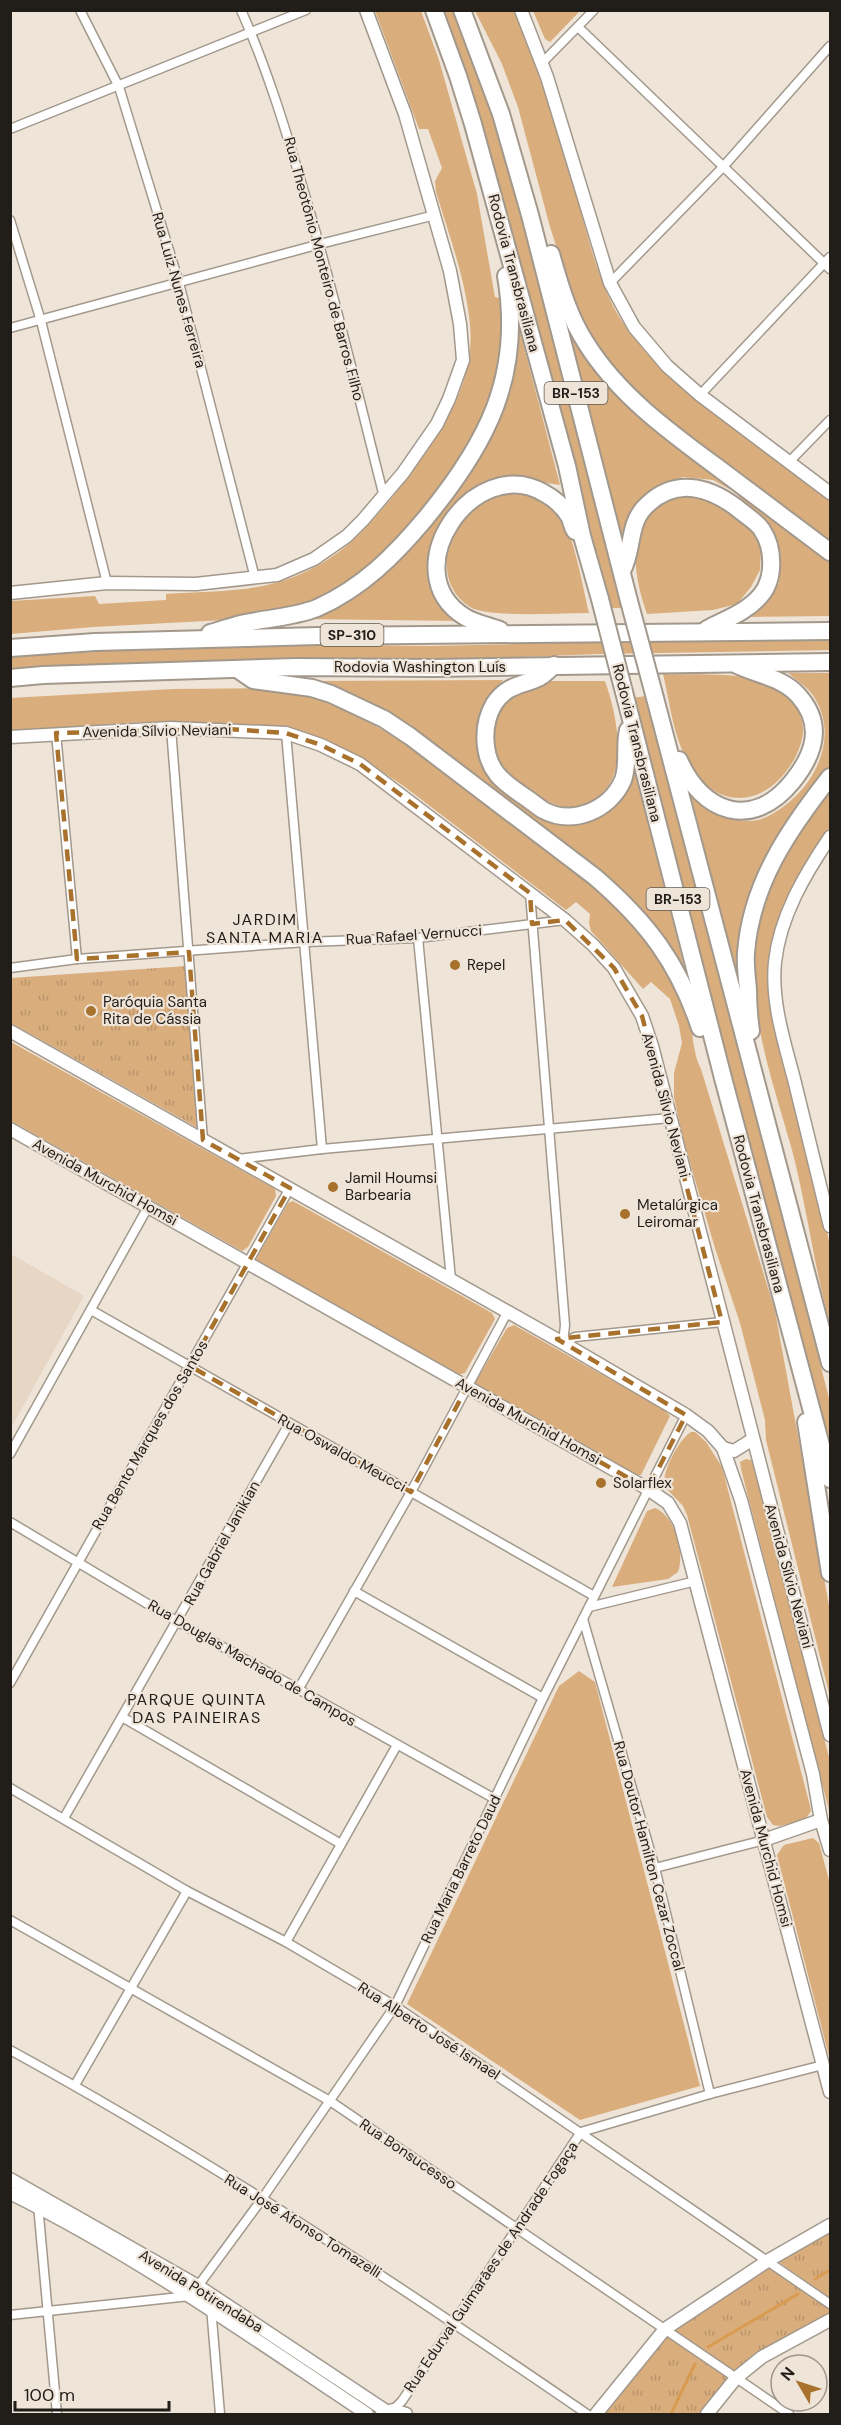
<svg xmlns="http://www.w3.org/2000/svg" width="841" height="2425" font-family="'DM Sans',sans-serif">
<defs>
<pattern id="park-tufts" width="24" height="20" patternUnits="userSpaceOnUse" patternTransform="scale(1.5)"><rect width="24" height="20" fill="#d9ad7c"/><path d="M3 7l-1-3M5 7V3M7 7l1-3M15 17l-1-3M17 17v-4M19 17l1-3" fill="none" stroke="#ba946b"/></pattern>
</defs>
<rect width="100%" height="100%" fill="#efe4d8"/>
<path fill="#e7d6c4" d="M11,1254l73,42 -73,132z"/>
<g fill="#d9ad7c">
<path d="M375,11h46l18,49 38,134 16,92 2,11 4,1 4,32 -2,36 -19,63 -84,117 -81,57 -74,16 -150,8 -82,7v-33l84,-5 4,8 67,-4v-6c40,-3 84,-1 122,-15 20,-7 40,-18 56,-31 18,-14 32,-32 47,-49 38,-48 86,-109 79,-174 -4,-45 -21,-90 -34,-133l-1,-11 7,-13 -14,-39h-9z"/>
<path d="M443,11h12l28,68 34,113 106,410 -2,6h-12c-52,-200 -98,-402 -166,-597z"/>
<path d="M475,11h39c18,46 36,93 51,141 15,50 24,104 47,152 17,33 45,62 73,86l145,111v41l-162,-119 -38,-33 -21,-26 -19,-28 -12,-24 -28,-85 -32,-120 -16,-43z"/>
<path d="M533,11h47l-30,31 -5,-3z"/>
<path d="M566,318l44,64 220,176v58l-79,1 28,-34 2,-26 -8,-23 -38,-42 -22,-12 -30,-3 -32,13 -19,20 -11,26z"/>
<path d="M517,320l43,165 -49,-8 -17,2 -27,15 -19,19 -13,21 -6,29 32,58 -157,-2 63,-33 116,-136z"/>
<path d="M516,490c14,3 27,7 38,16 18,15 29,83 35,107 -25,0 -102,5 -119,-6 -40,-26 -23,-82 11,-106 8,-6 24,-8 35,-11z"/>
<path d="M682,496h21l16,6 36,30 6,18 -1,20 -9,17 -14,17 -24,6 -66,4c-12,-34 -23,-85 13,-110 5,-4 15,-6 22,-8z"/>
<path d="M830,637v13l-231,4 -161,6h-194l-185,6 -48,3 -1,-14 93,-6 197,-4 131,1z"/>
<path d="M788,673h42v96l-87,157 -6,52 -46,-182c18,12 35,25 58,25 14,0 23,-7 34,-14 32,-23 54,-67 34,-105 -6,-13 -18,-20 -29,-29z"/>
<path d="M663,674c32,1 85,-3 114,12 7,3 14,14 18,20 2,4 5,8 6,12 5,13 0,28 -6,40 -32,57 -88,52 -113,-8 -10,-24 -13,-51 -19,-76z"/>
<path d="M503,680c-15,21 -32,45 -23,73 3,8 48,51 58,61l77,-13 20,-29 51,202 -145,-145 -229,-148z"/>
<path d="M546,681h59c12,34 27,100 -14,120 -5,2 -11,7 -17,7 -27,0 -73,-32 -80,-59 -4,-13 0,-24 5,-36 3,-6 11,-16 17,-21 8,-5 20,-8 30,-11z"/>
<path d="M277,688c91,20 144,67 216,122 35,27 71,53 106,81 37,32 74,75 89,124 6,18 4,37 13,54l74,242 55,300v86l-64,-257 -1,-20 -25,-97 -25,-75 -32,-109 -9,-42v-24l8,-30 -3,-17 -9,-27 -19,-17 -8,7 -52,-58 -2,-8 1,-9 -14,-12 -10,8 -161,-123 -43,-29 -32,-16 -42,-13 -77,-6 -67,-1 -133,9 -1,-33 163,-9z"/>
<path d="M646,696l21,73 163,633v52l-199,-756z"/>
<path d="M830,792v36l-59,139 59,279v78c-16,-57 -23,-117 -38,-174 -25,-89 -61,-180 -20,-271 15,-32 37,-60 58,-87z"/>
<path d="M11,1042l264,147 1,7 -28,51 -6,4 -231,-130z"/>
<path d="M293,1201l199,112 3,6 -30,54 -9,2 -196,-110 -4,-6 32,-56z"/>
<path d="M514,1325l149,84 7,7 -29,59h-5l-157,-86 -4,-6 32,-55z"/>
<path d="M691,1432h4l11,10 16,25 88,339 1,5 -6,9 -26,6 -6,-1 -6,-8 -80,-302 -4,-9 -19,-20c-2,-14 15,-47 27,-54z"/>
<path d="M746,1459l5,1 2,5 77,296v53l-89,-345 -1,-7z"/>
<path d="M655,1508c20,8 30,44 23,64l-10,7 -56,8 35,-76z"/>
<path d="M579,1671l16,11 105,404 -120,34 -173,-116 152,-318z"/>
<path d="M813,1838l6,5 11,41v176l-53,-205 7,-10z"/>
</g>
<g fill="url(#park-tufts)">
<path d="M187,966l11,162 -187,-105v-45z"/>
<path d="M830,2232v66l-54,-38z"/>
<path d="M768,2265l62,43v9l-95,56 -64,-45z"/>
<path d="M665,2334l64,44 -27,36h-101z"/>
</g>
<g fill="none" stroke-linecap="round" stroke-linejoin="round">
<g stroke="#d99b51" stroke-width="3">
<path d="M815,2279l15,-9"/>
<path d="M708,2347l90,-53"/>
<path d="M671,2414l24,-50"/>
</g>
<defs>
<g id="minor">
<path d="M80,10l39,77 60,196 76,295"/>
<path d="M241,10c26,58 45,121 63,182 30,100 54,203 80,305"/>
<path d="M578,27l252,242"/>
<path d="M542,63l52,-53"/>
<path d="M10,129l296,-119"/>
<path d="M10,220l31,101 66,262"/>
<path d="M610,283l113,-116 107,-121"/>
<path d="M10,328l310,-84 115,-29"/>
<path d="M700,395l130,-138"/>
<path d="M789,462l41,-42"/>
<path d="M171,728l32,412"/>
<path d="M56,733l21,226"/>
<path d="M286,733l36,416"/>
<path d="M530,893l35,432 -2,18 12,-6 147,-15"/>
<path d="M418,938l33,341"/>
<path d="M10,968l67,-9 228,-17 113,-4 147,-18"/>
<path d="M238,1159l84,-10 348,-31"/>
<path d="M91,1310l503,286"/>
<path d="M10,1454l138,-247"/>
<path d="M10,1522l168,100 317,177"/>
<path d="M354,1591l189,107"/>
<path d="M589,1607l107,-26"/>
<path d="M583,1619l72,249 55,226"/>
<path d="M10,1683l280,-495"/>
<path d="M298,1690l113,-198 97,-181"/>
<path d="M122,1717l219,127"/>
<path d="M10,1788l177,103 99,51 109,64 435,298"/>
<path d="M64,1818l225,-394"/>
<path d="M655,1868l109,-28"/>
<path d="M10,1920l320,181 459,313"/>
<path d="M286,1942l111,-197"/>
<path d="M10,2050c200,109 390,236 577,364"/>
<path d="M75,2085l112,-194"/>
<path d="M38,2205l19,209"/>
<path d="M211,2307l9,107"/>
<path d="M10,2315l180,-19 8,-10 64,-87 133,-193 148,-308 143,-283"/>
<path d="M393,2410l9,-9 179,-269 129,-38 113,-29"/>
</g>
<g id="secondary">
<path d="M521,10l26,67 63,206 24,44 33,39 33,29 130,98"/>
<path d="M10,593l97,-10 89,1 81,-9 37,-16 33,-23 16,-16 40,-47 34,-49 12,-25 14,-39 -3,-36 -10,-53 -45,-157 -39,-104"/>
<path d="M10,737l161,-9 115,5 35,12 39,19 205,156 28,25 21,23 28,48 10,30 178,689"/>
<path d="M830,837c-25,37 -50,79 -55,125 -4,39 9,79 19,117 12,49 24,98 36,147"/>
<path d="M10,1031l553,312 123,72 22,16 15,17 18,52 72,274 8,46 9,30"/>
<path d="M10,1129l638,360 20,14 12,20 150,569"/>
<path d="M723,1448l11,3 19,-12"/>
<path d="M764,1840l57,-20"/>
<path d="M10,2179l188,107 188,125"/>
<path d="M10,2193c126,62 241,144 357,221"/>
<path d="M382,2414l11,-4 13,4"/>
<path d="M596,2414l69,-85 104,-69 61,-35"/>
<path d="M707,2414l29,-36 26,-21 68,-37"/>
</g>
<g id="motorway">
<path d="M434,10l24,66 15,48 94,342 15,70 18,63"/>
<path d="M462,10l39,104 29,101 99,386"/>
<path d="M551,254c9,31 17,61 35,89 33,53 85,90 135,127 36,27 73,55 109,82"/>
<path d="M622,571c12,-21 5,-49 26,-67 30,-28 65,-16 94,8 6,5 16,11 20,18 12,18 13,48 -1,65 -14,17 -35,24 -54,34"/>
<path d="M500,630c-11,-4 -25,-7 -35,-13 -73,-45 9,-165 79,-124 11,6 20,14 26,25 2,5 2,9 5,13"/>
<path d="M210,633c12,-3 24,-8 35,-10 25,-5 49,-6 72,-15 45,-20 77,-52 108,-89 62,-75 98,-143 81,-243"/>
<path d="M10,648l85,-6 223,-6 512,-5"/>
<path d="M554,665c-4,4 -9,9 -14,12 -18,9 -33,7 -46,27 -12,20 -12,51 3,70 7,9 18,16 28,23 6,4 12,9 18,13 30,16 67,0 80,-30 6,-16 1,-34 5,-50"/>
<path d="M237,669l16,11 59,8 19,6 53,25 27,18 184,140c52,45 83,85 105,151"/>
<path d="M10,678l33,-3 252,-8 138,1 397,-6"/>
<path d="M624,692l99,386 107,401"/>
<path d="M655,698l175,665"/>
<path d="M679,760c23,53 73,71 113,22 22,-27 33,-57 6,-87 -15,-17 -40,-20 -61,-30"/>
<path d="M751,1031c-2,-14 -3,-27 -3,-41 -1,-12 -3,-25 -2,-37 5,-69 43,-124 84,-176"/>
<path d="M806,1422l24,151"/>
</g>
</defs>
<use href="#minor" stroke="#a2988c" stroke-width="11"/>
<use href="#secondary" stroke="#a2988c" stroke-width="15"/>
<use href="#motorway" stroke="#a2988c" stroke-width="20"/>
<use href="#minor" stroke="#fff" stroke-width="8"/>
<use href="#secondary" stroke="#fff" stroke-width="12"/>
<use href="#motorway" stroke="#fff" stroke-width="16"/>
<defs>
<g id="motorway-bridge">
<path d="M600,599l24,93"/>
<path d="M629,601l26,97"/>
</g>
</defs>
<use href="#motorway-bridge" stroke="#a2988c" stroke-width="20" stroke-linecap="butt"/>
<use href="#motorway-bridge" stroke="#fff" stroke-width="16"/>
</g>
<path fill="none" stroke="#a8712c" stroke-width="4.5" stroke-dasharray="12 8" stroke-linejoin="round" d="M227,729l59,4 35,12 39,19 170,129 2,31 33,-4 49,48 28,48 80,306 -165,17 129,76 -38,74 -181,-102 -56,105 -221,-126 100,-178 -87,-48 -14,-188 -112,7 -21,-226z"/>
<g fill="#a8712c" stroke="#efe4d8" stroke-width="2">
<circle cx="455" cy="965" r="6"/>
<circle cx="91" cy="1011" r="6"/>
<circle cx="333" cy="1187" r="6"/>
<circle cx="625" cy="1214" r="6"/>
<circle cx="601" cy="1483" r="6"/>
</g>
<g text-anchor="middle" stroke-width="4.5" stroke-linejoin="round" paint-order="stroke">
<g fill="#efe4d8" stroke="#5f5952" stroke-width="1.5">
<rect x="544.5" y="382" width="63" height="22" rx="4.5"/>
<rect x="320.5" y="624" width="63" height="22" rx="4.5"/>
<rect x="646.5" y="888" width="63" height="22" rx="4.5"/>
</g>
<g font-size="14" font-weight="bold" fill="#211d19">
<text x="576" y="398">BR-153</text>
<text x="352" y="640">SP-310</text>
<text x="678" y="904">BR-153</text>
</g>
<g font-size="15" fill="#211d19" stroke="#efe4d8">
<text transform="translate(324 269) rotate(75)" y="5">Rua Theotônio Monteiro de Barros Filho</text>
<text transform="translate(514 273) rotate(75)" y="5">Rodovia Transbrasiliana</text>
<text transform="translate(179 290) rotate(74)" y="5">Rua Luiz Nunes Ferreira</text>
<text x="420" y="672">Rodovia Washington Luís</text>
<text transform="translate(157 731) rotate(-1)" y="5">Avenida Sílvio Neviani</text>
<text transform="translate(637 743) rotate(76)" y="5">Rodovia Transbrasiliana</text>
<text transform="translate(414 935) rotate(-4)" y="5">Rua Rafael Vernucci</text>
<text transform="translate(666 1105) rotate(75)" y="5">Avenida Sílvio Neviani</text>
<text transform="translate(105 1182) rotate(29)" y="5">Avenida Murchid Homsi</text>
<text transform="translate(759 1214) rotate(75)" y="5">Rodovia Transbrasiliana</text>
<text transform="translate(528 1421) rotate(29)" y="5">Avenida Murchid Homsi</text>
<text transform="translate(150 1435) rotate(-60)" y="5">Rua Bento Marques dos Santos</text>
<text transform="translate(342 1453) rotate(29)" y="5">Rua Oswaldo Meucci</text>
<text transform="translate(222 1543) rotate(-61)" y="5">Rua Gabriel Janikian</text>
<text transform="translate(789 1576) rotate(75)" y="5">Avenida Sílvio Neviani</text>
<text transform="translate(252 1663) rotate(30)" y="5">Rua Douglas Machado de Campos</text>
<text transform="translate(766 1848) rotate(75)" y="5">Avenida Murchid Homsi</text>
<text transform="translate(649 1856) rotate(75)" y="5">Rua Doutor Hamilton Cezar Zoccal</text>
<text transform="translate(461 1869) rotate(-64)" y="5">Rua Maria Barreto Daud</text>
<text transform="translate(429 2031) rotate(33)" y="5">Rua Alberto José Ismael</text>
<text transform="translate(408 2154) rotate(34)" y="5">Rua Bonsucesso</text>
<text transform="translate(303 2226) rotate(32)" y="5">Rua José Afonso Tomazelli</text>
<text transform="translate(491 2267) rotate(-56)" y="5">Rua Edurval Guimarães de Andrade Fogaça</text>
<text transform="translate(201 2291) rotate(32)" y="5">Avenida Potirendaba</text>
</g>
<g font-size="15" fill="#211d19" stroke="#efe4d8" text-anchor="start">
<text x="467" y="970">Repel</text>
<text x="103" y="1007">Paróquia Santa<tspan x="103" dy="17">Rita de Cássia</tspan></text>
<text x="345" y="1183">Jamil Houmsi<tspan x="345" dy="17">Barbearia</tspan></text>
<text x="637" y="1210">Metalúrgica<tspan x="637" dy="17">Leiromar</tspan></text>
<text x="613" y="1488">Solarflex</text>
</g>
<g font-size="16" letter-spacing="1.5" fill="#211d19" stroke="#efe4d8">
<text x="265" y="925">JARDIM<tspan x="265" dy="18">SANTA MARIA</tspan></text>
<text x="197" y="1705">PARQUE QUINTA<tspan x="197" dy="18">DAS PAINEIRAS</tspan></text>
</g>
</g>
<rect width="841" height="2425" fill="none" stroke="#211d19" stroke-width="24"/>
<g transform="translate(799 2383) rotate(309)"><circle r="28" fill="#efe4d8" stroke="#9d948c" stroke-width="1.5"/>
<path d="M0-4.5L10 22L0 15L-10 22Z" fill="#a8712c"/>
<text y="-9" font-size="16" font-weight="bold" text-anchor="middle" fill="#211d19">N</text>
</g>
<path d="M15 2401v9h154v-9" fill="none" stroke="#211d19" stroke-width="3"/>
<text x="24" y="2401" font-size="18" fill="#211d19" stroke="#efe4d8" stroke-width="4.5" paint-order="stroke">100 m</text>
</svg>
